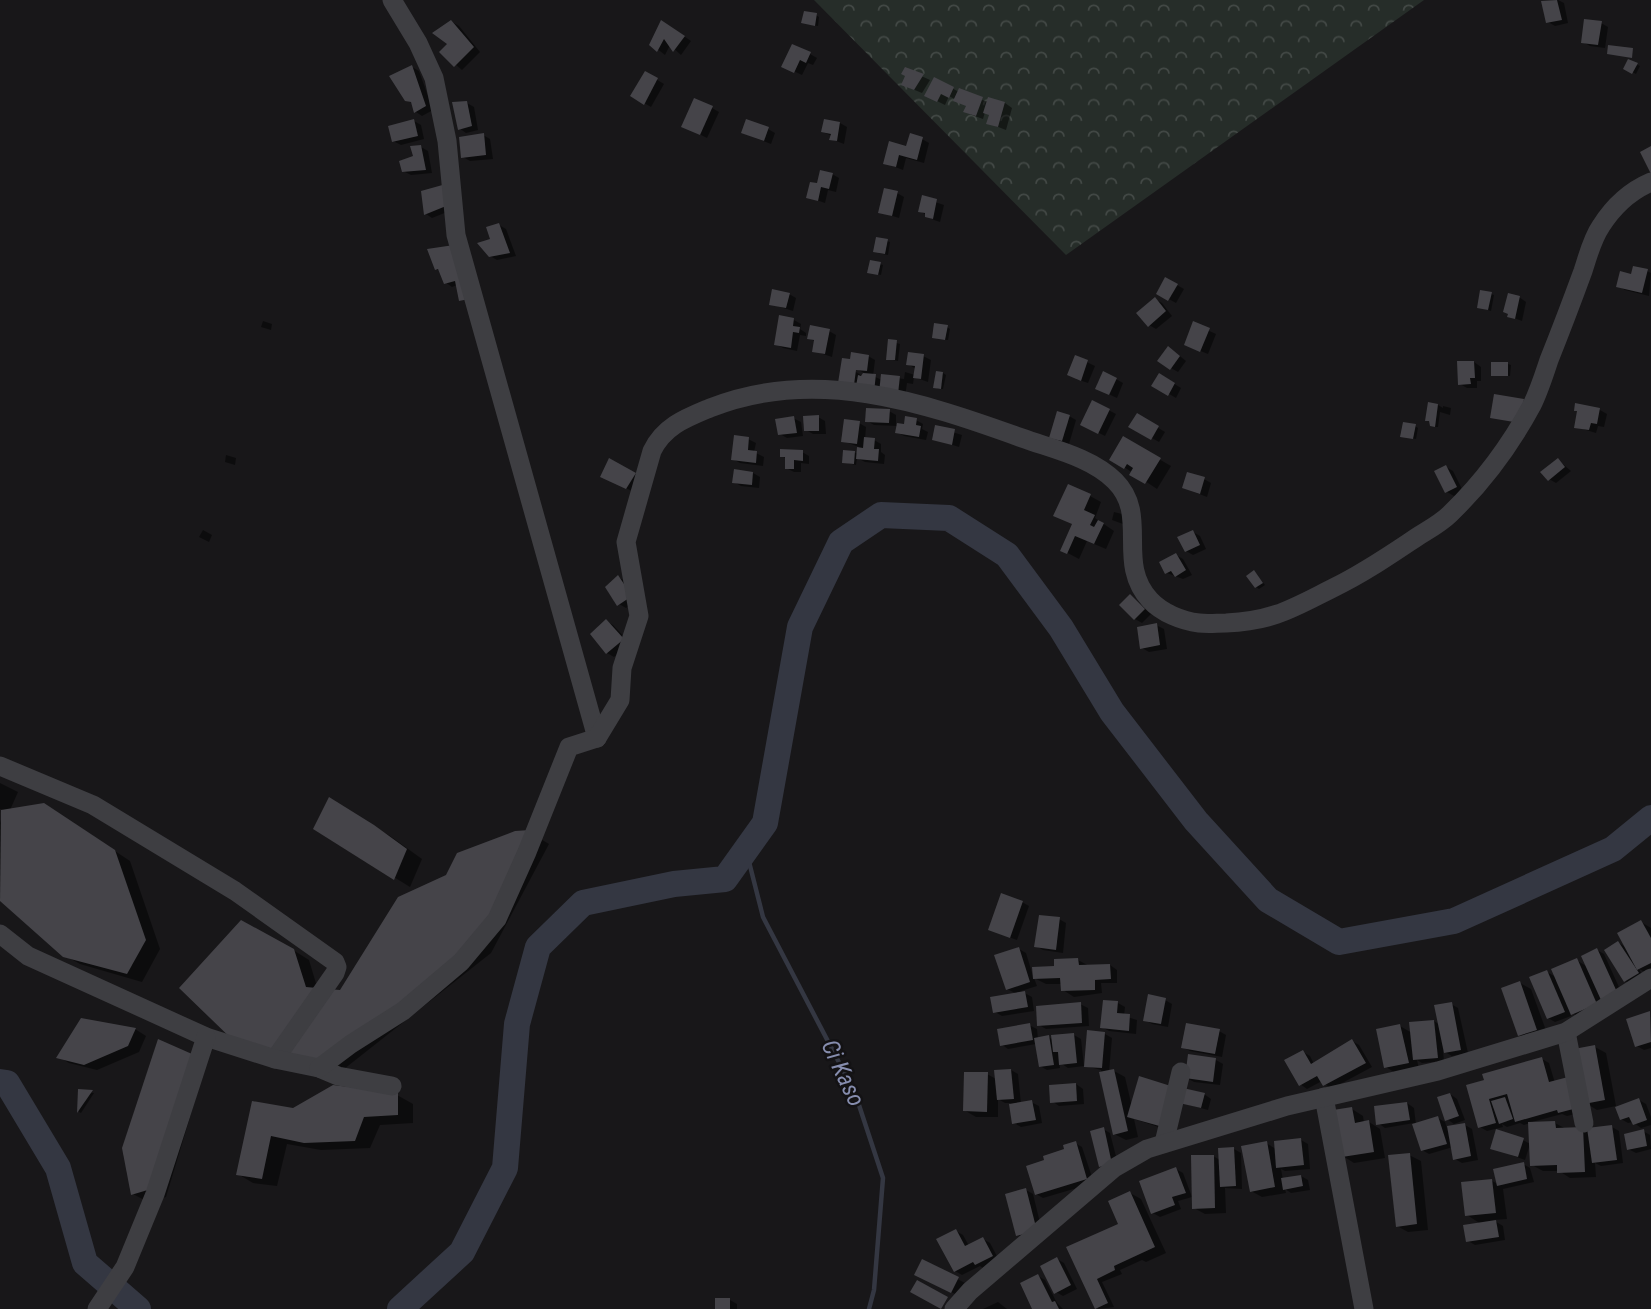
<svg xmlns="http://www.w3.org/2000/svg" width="1651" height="1309" font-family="'Roboto Condensed',sans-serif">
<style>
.forest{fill:url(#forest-crowns)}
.shadow{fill:#0007;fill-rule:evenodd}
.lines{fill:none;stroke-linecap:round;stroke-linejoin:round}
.stream{stroke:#343742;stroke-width:4.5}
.river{stroke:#343742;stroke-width:26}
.building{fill:#454449}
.minor{stroke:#3e3e42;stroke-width:19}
.labels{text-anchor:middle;stroke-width:5;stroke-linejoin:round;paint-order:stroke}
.water-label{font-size:24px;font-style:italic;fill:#868dae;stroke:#131214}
</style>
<defs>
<pattern id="forest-crowns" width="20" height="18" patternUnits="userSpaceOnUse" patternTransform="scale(1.75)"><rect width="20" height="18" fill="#262d29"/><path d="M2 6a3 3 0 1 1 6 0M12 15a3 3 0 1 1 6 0" fill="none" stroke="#434946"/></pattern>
</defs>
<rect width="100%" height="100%" fill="#181719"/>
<!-- forest -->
<path class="forest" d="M 814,0 L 1424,0 L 1066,255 Z"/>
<!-- shadow -->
<g class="shadow">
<path d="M 1558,0 L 1564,3 L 1568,23 L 1555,26 L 1548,22 L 1543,2 Z"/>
<path d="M 816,15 L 819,17 L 818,26 L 806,24 Z"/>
<path d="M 452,22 L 459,26 L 480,52 L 462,70 L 441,52 L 450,43 Z"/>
<path d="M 1601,23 L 1608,27 L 1605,48 L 1590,46 L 1583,42 Z"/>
<path d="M 669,26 L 691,41 L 681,55 L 670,45 L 665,55 L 651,44 Z"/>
<path d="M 810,54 L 817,58 L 813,65 L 808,63 L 802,75 L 783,66 Z"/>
<path d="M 1629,61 L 1640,66 L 1636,74 L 1625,68 Z"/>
<path d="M 412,67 L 419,71 L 433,110 L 422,116 L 416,112 L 414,104 L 406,100 Z"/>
<path d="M 906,69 L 930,80 L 922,93 L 910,88 Z"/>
<path d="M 646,73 L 664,84 L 651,107 L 644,103 Z"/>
<path d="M 935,79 L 959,92 L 988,102 L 989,99 L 1005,103 L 1012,108 L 1006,130 L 988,123 L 990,115 L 985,112 L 983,119 L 972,115 L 965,111 L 967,106 L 949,96 L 945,105 L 927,96 Z"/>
<path d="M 467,103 L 474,107 L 478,130 L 466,133 L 459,128 Z"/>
<path d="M 712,108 L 719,112 L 707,138 L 691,130 Z"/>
<path d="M 414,121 L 421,125 L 424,139 L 401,145 L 393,141 Z"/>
<path d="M 840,123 L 847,127 L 844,144 L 831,139 L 832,136 L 823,132 Z"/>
<path d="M 768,129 L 775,133 L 771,144 L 743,133 Z"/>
<path d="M 483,135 L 490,139 L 493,159 L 470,161 L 463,157 Z"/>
<path d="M 922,139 L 929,143 L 924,163 L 906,158 L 903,170 L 885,163 Z"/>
<path d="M 421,147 L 428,151 L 432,173 L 411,175 L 403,171 Z"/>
<path d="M 832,174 L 839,178 L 836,192 L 828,190 L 825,203 L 808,197 Z"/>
<path d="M 423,192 L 457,208 L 432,218 L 426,214 Z"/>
<path d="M 897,193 L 904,197 L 899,218 L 880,212 Z"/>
<path d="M 923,198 L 944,205 L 940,222 L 934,220 L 920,211 Z"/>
<path d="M 499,225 L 506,229 L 516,256 L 497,260 L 490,256 L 492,240 Z"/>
<path d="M 887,241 L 890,242 L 888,255 L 878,253 Z"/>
<path d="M 430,250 L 471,300 L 460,300 L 457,285 L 452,287 L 445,282 L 441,271 L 436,269 Z"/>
<path d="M 880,264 L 883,265 L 881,275 L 872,273 Z"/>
<path d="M 1647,271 L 1651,273 L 1649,296 L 1625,290 L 1618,286 L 1632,276 Z"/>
<path d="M 1166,279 L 1184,289 L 1176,303 L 1158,293 Z"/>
<path d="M 789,294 L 796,298 L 793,311 L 771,304 Z"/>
<path d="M 1491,294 L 1494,295 L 1491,311 L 1479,307 Z"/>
<path d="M 1519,297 L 1526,302 L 1522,321 L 1509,316 Z"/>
<path d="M 1155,299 L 1162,303 L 1172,316 L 1156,329 L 1149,325 Z"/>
<path d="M 794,320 L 801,324 L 800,329 L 806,333 L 806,336 L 800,335 L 797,351 L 783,348 L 776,344 Z"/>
<path d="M 263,321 L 272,324 L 271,330 L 261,327 Z"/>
<path d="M 1194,324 L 1216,334 L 1208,354 L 1193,348 Z"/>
<path d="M 947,327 L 950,329 L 948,340 L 937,339 Z"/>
<path d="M 829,331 L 836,335 L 832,357 L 814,351 L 816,342 L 809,338 Z"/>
<path d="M 889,341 L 900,344 L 898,361 L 888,359 Z"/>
<path d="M 1176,353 L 1186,361 L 1178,372 L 1171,368 Z"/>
<path d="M 853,354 L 868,356 L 875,360 L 873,376 L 882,380 L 882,376 L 904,379 L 905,372 L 915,375 L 916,369 L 908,364 L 909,354 L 923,356 L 931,360 L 928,382 L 914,377 L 913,384 L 907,383 L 905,397 L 888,396 L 881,392 L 881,395 L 870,394 L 863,388 L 847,386 L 840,382 L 843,360 L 852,361 ZM 849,364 L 864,373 L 864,377 L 848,367 Z"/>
<path d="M 1076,357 L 1095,366 L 1088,383 L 1076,379 Z"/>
<path d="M 1474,362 L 1481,367 L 1481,381 L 1477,381 L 1477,388 L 1467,388 L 1460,384 Z"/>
<path d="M 1508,364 L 1511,365 L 1510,376 L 1493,375 Z"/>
<path d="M 943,373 L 946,375 L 943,389 L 938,389 L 935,387 Z"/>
<path d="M 1160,375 L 1181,388 L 1176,398 L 1154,385 Z"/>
<path d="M 1116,379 L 1123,383 L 1117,398 L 1104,392 Z"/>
<path d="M 1093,402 L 1116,414 L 1105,436 L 1089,428 Z"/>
<path d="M 1438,405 L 1443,408 L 1443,406 L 1451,408 L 1450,415 L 1440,412 L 1438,427 L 1435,427 Z"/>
<path d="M 1576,405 L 1600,410 L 1607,414 L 1604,427 L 1598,426 L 1596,433 L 1576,427 L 1579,412 Z"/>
<path d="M 889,411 L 896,415 L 896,425 L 905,426 L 916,420 L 923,424 L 922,429 L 928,432 L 926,440 L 904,436 L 897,432 L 898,426 L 874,425 L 867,421 Z"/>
<path d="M 1137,415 L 1165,432 L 1159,442 L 1131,426 Z"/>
<path d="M 1069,416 L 1076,420 L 1069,444 L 1058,441 Z"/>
<path d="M 818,417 L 825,421 L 826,434 L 813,434 L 806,430 Z"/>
<path d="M 793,418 L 801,422 L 803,436 L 787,438 L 780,434 Z"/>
<path d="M 859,423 L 866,427 L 865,439 L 874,440 L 881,444 L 881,452 L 885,455 L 884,464 L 865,462 L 857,458 L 856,465 L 844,462 L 854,452 L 858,454 L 859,447 L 843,441 Z"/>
<path d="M 1415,426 L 1418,428 L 1416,439 L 1405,437 Z"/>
<path d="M 936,427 L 962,435 L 959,447 L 934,439 Z"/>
<path d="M 748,439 L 756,443 L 754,452 L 764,457 L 763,466 L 740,463 L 733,459 Z"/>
<path d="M 1124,439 L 1171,466 L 1157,489 L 1112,459 Z"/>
<path d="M 802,452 L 809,456 L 809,464 L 801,463 L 801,472 L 794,472 L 786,468 L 787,459 L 782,456 Z"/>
<path d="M 226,455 L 236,458 L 235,465 L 225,462 Z"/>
<path d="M 610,460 L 642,478 L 634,492 L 609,480 Z"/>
<path d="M 1558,460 L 1571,471 L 1556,483 L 1549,479 Z"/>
<path d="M 1446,467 L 1453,471 L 1463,491 L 1454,496 L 1447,492 Z"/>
<path d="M 753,473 L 760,477 L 759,488 L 741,486 L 734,482 Z"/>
<path d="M 1204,479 L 1211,483 L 1207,497 L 1184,488 Z"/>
<path d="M 1090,496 L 1101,502 L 1095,518 L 1114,531 L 1106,549 L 1087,541 L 1079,559 L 1062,550 Z"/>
<path d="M 1114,512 L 1122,514 L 1123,524 L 1112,520 Z"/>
<path d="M 203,530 L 212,535 L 209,542 L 199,537 Z"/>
<path d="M 1193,532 L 1200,536 L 1206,549 L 1193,555 L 1186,551 Z"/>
<path d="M 1176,555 L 1183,559 L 1192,575 L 1183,579 L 1167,573 Z"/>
<path d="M 1254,572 L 1265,585 L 1259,589 L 1256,587 Z"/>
<path d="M 618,577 L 625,581 L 638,600 L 626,608 L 619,604 Z"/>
<path d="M 1131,597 L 1151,614 L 1142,623 L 1135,619 Z"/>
<path d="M 606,621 L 613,625 L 630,643 L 614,657 L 607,653 Z"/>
<path d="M 1156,625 L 1164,629 L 1167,649 L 1149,652 L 1142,648 Z"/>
<path d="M 0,783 L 18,792 L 10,810 L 59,814 L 130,861 L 160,949 L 142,982 L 80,964 L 64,955 L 0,899 L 0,823 L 3,810 L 0,809 Z"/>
<path d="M 329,800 L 390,836 L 422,859 L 410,887 L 315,828 Z"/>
<path d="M 529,832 L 549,844 L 491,953 L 339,1073 L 257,1055 L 293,950 L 309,960 L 318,990 L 341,992 L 447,876 Z"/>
<path d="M 1022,902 L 1029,906 L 1017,940 L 997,933 Z"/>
<path d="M 1059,919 L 1066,923 L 1063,953 L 1043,950 L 1036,946 Z"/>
<path d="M 1641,922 L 1651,928 L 1651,975 L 1639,969 L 1644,978 L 1632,985 L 1625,981 L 1619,943 L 1627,948 Z"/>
<path d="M 1019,949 L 1026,953 L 1033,976 L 1078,960 L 1089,966 L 1110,965 L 1117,970 L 1117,983 L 1101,983 L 1102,993 L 1074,997 L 1063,990 L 1062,984 L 1046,984 L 1034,978 L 1037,986 L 1021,991 L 1032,997 L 1034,1011 L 1002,1016 L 995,1012 L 1017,994 L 1007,989 Z"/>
<path d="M 1597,950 L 1604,954 L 1623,996 L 1584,1020 L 1569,1011 L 1571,1016 L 1555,1022 L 1548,1018 L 1547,972 L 1556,977 L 1576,960 L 1588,967 Z"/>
<path d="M 1520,983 L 1531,989 L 1548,1036 L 1531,1042 L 1520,1035 Z"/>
<path d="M 1165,1000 L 1172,1004 L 1168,1027 L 1152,1024 L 1145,1020 Z"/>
<path d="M 1118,1003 L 1125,1007 L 1124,1016 L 1137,1020 L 1136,1034 L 1109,1031 L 1102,1027 Z"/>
<path d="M 1080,1004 L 1088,1008 L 1089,1026 L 1046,1029 L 1039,1025 Z"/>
<path d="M 1451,1004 L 1458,1008 L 1468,1053 L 1452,1056 L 1443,1051 L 1444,1061 L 1422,1063 L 1417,1060 L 1419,1069 L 1397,1074 L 1386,1067 L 1400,1026 L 1412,1033 L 1434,1021 L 1440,1025 Z"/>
<path d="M 1650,1013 L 1651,1048 L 1644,1050 L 1637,1046 L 1628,1020 Z"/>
<path d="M 1029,1025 L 1037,1029 L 1038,1039 L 1048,1037 L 1054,1040 L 1074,1035 L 1081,1039 L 1084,1066 L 1068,1068 L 1059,1062 L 1060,1068 L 1047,1070 L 1040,1066 L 1036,1044 L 1008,1049 L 1001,1044 Z"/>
<path d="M 135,1029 L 146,1036 L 139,1052 L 97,1070 L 69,1063 L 59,1057 Z"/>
<path d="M 1219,1031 L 1226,1035 L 1222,1057 L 1190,1051 L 1183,1047 Z"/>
<path d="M 1105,1034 L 1112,1038 L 1109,1072 L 1114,1071 L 1125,1077 L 1132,1107 L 1204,1094 L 1211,1099 L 1208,1110 L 1182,1103 L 1174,1132 L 1134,1119 L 1138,1137 L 1126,1140 L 1114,1134 L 1101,1070 L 1086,1066 Z"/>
<path d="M 1352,1041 L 1359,1045 L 1372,1067 L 1331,1089 L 1322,1081 L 1307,1089 L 1300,1084 L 1303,1052 L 1310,1056 L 1314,1064 Z"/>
<path d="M 1595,1047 L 1606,1053 L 1616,1106 L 1597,1110 L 1584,1102 L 1587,1111 L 1567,1116 L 1562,1114 L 1532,1122 L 1555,1123 L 1566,1129 L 1612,1127 L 1619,1131 L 1623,1163 L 1601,1166 L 1595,1163 L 1596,1177 L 1570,1178 L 1559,1171 L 1543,1171 L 1532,1165 L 1530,1123 L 1524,1125 L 1520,1123 L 1507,1127 L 1502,1124 L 1503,1127 L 1487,1131 L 1480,1127 L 1468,1086 L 1542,1059 L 1549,1063 L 1555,1083 L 1571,1078 Z"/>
<path d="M 1216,1060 L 1223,1064 L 1220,1085 L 1194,1082 L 1187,1078 Z"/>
<path d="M 206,1064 L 166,1197 L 148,1202 L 133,1194 Z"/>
<path d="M 1011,1070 L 1018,1074 L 1021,1104 L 1031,1102 L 1039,1106 L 1042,1123 L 1021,1127 L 1014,1123 L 1010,1103 L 1005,1103 L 998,1099 L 998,1117 L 976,1117 L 964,1110 L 987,1074 L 996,1079 Z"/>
<path d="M 1076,1084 L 1083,1089 L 1084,1104 L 1059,1106 L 1052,1101 Z"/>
<path d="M 80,1091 L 94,1093 L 81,1113 L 79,1112 Z"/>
<path d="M 1450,1094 L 1457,1099 L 1465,1120 L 1454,1124 L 1447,1119 Z"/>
<path d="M 397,1095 L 413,1104 L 413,1123 L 380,1125 L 370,1148 L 321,1150 L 287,1144 L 277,1186 L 253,1183 L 238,1174 L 293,1109 Z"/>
<path d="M 1639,1100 L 1646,1104 L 1651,1117 L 1651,1125 L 1641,1128 L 1633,1122 L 1628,1123 L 1621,1119 Z"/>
<path d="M 1407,1103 L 1414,1108 L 1416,1125 L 1438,1118 L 1445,1122 L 1447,1128 L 1465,1125 L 1472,1129 L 1478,1160 L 1462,1163 L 1455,1159 L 1453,1147 L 1429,1154 L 1422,1150 L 1414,1123 L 1385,1128 L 1378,1123 Z"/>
<path d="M 1352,1109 L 1363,1116 L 1364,1123 L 1369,1122 L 1380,1129 L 1385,1158 L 1354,1163 L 1343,1156 Z"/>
<path d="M 1103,1129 L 1110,1133 L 1119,1168 L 1107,1170 Z"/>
<path d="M 1643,1131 L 1650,1135 L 1651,1149 L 1636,1153 L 1628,1149 Z"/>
<path d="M 1301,1140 L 1308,1144 L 1310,1169 L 1285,1171 L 1281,1169 L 1283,1180 L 1301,1176 L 1308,1180 L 1310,1190 L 1291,1193 L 1285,1189 L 1286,1193 L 1262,1197 L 1251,1191 L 1266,1143 L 1276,1149 Z"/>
<path d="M 1523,1140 L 1530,1144 L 1525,1160 L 1492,1148 Z"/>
<path d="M 1075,1143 L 1082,1147 L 1094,1183 L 1043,1198 L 1036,1194 L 1046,1161 Z"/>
<path d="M 1234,1149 L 1241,1153 L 1242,1189 L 1225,1188 L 1226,1213 L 1205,1214 L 1194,1208 L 1213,1156 L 1220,1160 Z"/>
<path d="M 1409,1155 L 1421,1161 L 1428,1230 L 1408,1232 L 1397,1226 Z"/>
<path d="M 1523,1164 L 1530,1168 L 1534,1182 L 1503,1189 L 1507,1219 L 1493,1220 L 1503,1226 L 1505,1240 L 1475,1245 L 1468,1241 L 1481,1224 L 1467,1215 L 1492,1181 L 1498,1184 Z"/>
<path d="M 1176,1169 L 1183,1173 L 1192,1197 L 1178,1201 L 1181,1209 L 1160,1217 L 1153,1213 Z"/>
<path d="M 1026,1190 L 1033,1194 L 1043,1235 L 1025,1239 L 1018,1235 Z"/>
<path d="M 1130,1193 L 1141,1199 L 1166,1253 L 1146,1262 L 1142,1260 L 1120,1270 L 1122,1274 L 1102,1282 L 1114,1307 L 1098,1309 L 1069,1248 L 1118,1226 Z"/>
<path d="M 956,1231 L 963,1235 L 969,1246 L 983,1239 L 990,1243 L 999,1260 L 983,1268 L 980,1266 L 962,1275 L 955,1271 Z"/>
<path d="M 1057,1259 L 1064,1263 L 1077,1289 L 1063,1296 L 1056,1292 Z"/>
<path d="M 923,1261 L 965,1283 L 959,1296 L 923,1278 Z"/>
<path d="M 1038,1276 L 1045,1280 L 1057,1303 L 1063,1309 L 1034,1309 Z"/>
<path d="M 730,1300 L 737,1304 L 737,1309 L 717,1309 Z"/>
<path d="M 998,1302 L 1007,1309 L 983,1309 Z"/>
</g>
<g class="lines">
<!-- stream -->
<path class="stream" d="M 746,850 L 763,917 L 855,1093 L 883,1178 L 874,1290 L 869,1309"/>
<!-- river -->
<g class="river">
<path d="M 0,1082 L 7,1083 L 58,1168 L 85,1263 L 138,1309"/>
<path d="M 400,1309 L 462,1252 L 505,1168 L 517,1024 L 538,947 L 583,903 L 674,884 L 725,879 L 765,823 L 800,627 L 841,542 L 881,515 L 949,518 L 1007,555 L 1061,628 L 1112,712 L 1196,821 L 1268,900 L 1339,942 L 1454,921 L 1613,849 L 1651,818"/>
</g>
</g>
<!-- building -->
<g class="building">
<path d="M 1557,0 L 1562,20 L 1546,23 L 1541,1 Z"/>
<path d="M 804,11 L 817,13 L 815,26 L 801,23 Z"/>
<path d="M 1584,19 L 1602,21 L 1598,45 L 1581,43 Z"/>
<path d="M 451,20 L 474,47 L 454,67 L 439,52 L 447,44 L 432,33 Z"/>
<path d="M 661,20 L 685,36 L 673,52 L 664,39 L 657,52 L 649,45 Z"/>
<path d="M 792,44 L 811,52 L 806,63 L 800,60 L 794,73 L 781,67 Z"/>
<path d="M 1608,45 L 1633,48 L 1632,58 L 1607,54 Z"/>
<path d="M 1628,59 L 1638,63 L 1632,74 L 1623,69 Z"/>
<path d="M 412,65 L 426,106 L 414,113 L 411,102 L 405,101 L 389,76 Z"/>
<path d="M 905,67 L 924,74 L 914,90 L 901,85 L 905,76 L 901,74 Z"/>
<path d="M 645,71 L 658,78 L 644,105 L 630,96 Z"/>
<path d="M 934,77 L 954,87 L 949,98 L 941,94 L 937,102 L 924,96 Z"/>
<path d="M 959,88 L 983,97 L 976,116 L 963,112 L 966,106 L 953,101 Z"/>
<path d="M 988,97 L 1005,102 L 998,127 L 986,124 L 989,115 L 983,113 Z"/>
<path d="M 694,98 L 713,106 L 700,135 L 681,127 Z"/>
<path d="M 467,101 L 472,126 L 458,130 L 452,102 Z"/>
<path d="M 414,119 L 418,136 L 392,142 L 388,126 Z"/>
<path d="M 746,119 L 769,127 L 764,141 L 741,133 Z"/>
<path d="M 824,119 L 840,122 L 837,141 L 829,140 L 831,134 L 821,132 Z"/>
<path d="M 484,133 L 486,155 L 461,158 L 459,137 Z"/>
<path d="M 910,133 L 923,137 L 917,160 L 899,155 L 896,167 L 883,164 L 889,141 L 906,146 Z"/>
<path d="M 421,145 L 426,170 L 402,172 L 399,161 L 413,156 L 410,146 Z"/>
<path d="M 1651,146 L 1651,174 L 1640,152 Z"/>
<path d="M 820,170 L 833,173 L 829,189 L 821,187 L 818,201 L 806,198 L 810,182 L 817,183 Z"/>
<path d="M 446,184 L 451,204 L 424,215 L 421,191 Z"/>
<path d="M 884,188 L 898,191 L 892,216 L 878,213 Z"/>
<path d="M 922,195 L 937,199 L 933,219 L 925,217 L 925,213 L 918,212 Z"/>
<path d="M 499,223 L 510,253 L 489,257 L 477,243 L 490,239 L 486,227 Z"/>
<path d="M 876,237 L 888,239 L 885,254 L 873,252 Z"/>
<path d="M 454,245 L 469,299 L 459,301 L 455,281 L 444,284 L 438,269 L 435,270 L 427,249 Z"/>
<path d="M 870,260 L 881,262 L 878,275 L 867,273 Z"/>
<path d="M 1633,266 L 1648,269 L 1642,293 L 1616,287 L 1620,271 L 1631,274 Z"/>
<path d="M 1165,277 L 1178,284 L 1168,301 L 1156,294 Z"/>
<path d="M 772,289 L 790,293 L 786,308 L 769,305 Z"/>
<path d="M 1480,290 L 1492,292 L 1488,310 L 1477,308 Z"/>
<path d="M 1508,293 L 1520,296 L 1515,319 L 1507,317 L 1508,314 L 1503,312 Z"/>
<path d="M 1155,297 L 1166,311 L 1148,327 L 1136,313 Z"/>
<path d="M 779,315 L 794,318 L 793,326 L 800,327 L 799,333 L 793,332 L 791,348 L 774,345 Z"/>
<path d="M 1193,321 L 1210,328 L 1200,352 L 1184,345 Z"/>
<path d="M 934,323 L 948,325 L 945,340 L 932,338 Z"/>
<path d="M 810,325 L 830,329 L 825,354 L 812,352 L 814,340 L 807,339 Z"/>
<path d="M 888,339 L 897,340 L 895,360 L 886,360 Z"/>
<path d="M 1168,346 L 1180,356 L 1170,370 L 1157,361 Z"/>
<path d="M 851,352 L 869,355 L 867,371 L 856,370 L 854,385 L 838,383 L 842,358 L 850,359 Z"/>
<path d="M 908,352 L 924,354 L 921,379 L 913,378 L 915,366 L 906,365 Z"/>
<path d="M 1075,355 L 1088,360 L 1081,381 L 1067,375 Z"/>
<path d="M 1457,361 L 1474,361 L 1475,378 L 1470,378 L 1471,384 L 1458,385 Z"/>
<rect x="1491" y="362" width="17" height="14"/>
<path d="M 936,371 L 943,372 L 941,389 L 933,388 Z"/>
<path d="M 1103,371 L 1117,378 L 1109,395 L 1095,389 Z"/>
<path d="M 863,373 L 876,374 L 874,392 L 856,386 L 858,375 L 861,376 Z"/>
<path d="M 1159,373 L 1175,383 L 1168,396 L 1151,386 Z"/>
<path d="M 881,374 L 900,376 L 898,394 L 879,393 Z"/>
<path d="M 1494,394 L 1524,399 L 1520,423 L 1490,418 Z"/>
<path d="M 1092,400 L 1110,409 L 1098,434 L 1080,425 Z"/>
<path d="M 1428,402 L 1438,404 L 1435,427 L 1430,426 L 1429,421 L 1425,421 Z"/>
<path d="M 1575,403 L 1600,408 L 1597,424 L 1591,423 L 1589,430 L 1574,428 L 1577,411 L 1574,411 Z"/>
<path d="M 866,408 L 890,409 L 889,423 L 865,422 Z"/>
<path d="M 1057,411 L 1070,415 L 1062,441 L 1049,438 Z"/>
<path d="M 1137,413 L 1159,426 L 1151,440 L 1128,427 Z"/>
<path d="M 819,415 L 819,431 L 804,431 L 803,416 Z"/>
<path d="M 794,416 L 797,433 L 778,435 L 775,419 Z"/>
<path d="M 905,416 L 917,418 L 916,425 L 921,426 L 919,437 L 895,433 L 897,423 L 904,424 Z"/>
<path d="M 844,419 L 860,421 L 857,444 L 841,442 Z"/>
<path d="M 1403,422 L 1416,424 L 1413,439 L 1400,437 Z"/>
<path d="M 935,425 L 955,429 L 952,445 L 932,440 Z"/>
<path d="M 734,435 L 749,437 L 748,450 L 757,451 L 756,463 L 731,460 Z"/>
<path d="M 1123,436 L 1161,458 L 1145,484 L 1129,475 L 1133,468 L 1127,464 L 1124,469 L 1109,460 Z"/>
<path d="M 864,437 L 875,438 L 874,449 L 879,449 L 878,461 L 856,459 L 857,447 L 863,448 Z"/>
<path d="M 780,449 L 803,450 L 803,461 L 794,460 L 794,469 L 785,469 L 785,457 L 780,457 Z"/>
<path d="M 843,450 L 855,451 L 854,464 L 842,463 Z"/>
<path d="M 609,458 L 636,473 L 626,489 L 600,477 Z"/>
<path d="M 1558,458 L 1565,467 L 1548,481 L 1540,472 Z"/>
<path d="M 1446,465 L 1457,487 L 1445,493 L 1434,471 Z"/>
<path d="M 734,469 L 753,472 L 752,485 L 732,483 Z"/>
<path d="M 1187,472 L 1205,477 L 1200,494 L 1182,488 Z"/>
<path d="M 1068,484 L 1091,494 L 1084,510 L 1095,515 L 1090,525 L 1094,527 L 1098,520 L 1104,523 L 1094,544 L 1075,536 L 1067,554 L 1060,551 L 1072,524 L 1053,516 Z"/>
<path d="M 1193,530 L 1200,545 L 1185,552 L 1177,537 Z"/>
<path d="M 1176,553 L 1186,570 L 1175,577 L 1171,571 L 1165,574 L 1159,562 Z"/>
<path d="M 1254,570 L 1263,583 L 1255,588 L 1246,576 Z"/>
<path d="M 618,575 L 632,596 L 617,606 L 605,587 Z"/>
<path d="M 1130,594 L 1145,609 L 1134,620 L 1119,605 Z"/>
<path d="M 606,619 L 624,639 L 606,654 L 590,634 Z"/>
<path d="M 1157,623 L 1160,645 L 1140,649 L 1137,627 Z"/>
<path d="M 329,797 L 374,825 L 407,849 L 394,880 L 313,829 Z"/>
<path d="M 44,803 L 115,850 L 146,940 L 127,974 L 63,957 L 0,901 L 1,810 Z"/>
<path d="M 530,830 L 476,944 L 323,1065 L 240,1047 L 179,988 L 241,920 L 294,949 L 306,987 L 340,990 L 398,897 L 446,875 L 457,853 L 515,831 Z"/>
<path d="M 1001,893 L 1023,901 L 1010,938 L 988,930 Z"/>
<path d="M 1039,915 L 1060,917 L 1056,950 L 1034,947 Z"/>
<path d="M 1641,920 L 1651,938 L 1651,963 L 1637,970 L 1617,933 Z"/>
<path d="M 1618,941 L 1639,973 L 1624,982 L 1604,950 Z"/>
<path d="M 1019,947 L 1030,982 L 1006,990 L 994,955 Z"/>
<path d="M 1597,948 L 1617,992 L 1601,1000 L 1581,956 Z"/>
<path d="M 1078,958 L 1079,965 L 1110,964 L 1111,979 L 1095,980 L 1095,990 L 1061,991 L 1060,978 L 1033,979 L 1032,967 L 1054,966 L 1054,959 Z"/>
<path d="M 1577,958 L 1597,1004 L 1571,1015 L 1551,969 Z"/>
<path d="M 1547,970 L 1565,1012 L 1547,1019 L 1529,977 Z"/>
<path d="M 1520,981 L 1537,1030 L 1518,1036 L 1501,988 Z"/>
<path d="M 1025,991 L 1028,1007 L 993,1013 L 990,997 Z"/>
<path d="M 1148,994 L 1166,998 L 1161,1024 L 1143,1021 Z"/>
<path d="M 1103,1000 L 1118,1001 L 1117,1013 L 1130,1014 L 1129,1031 L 1100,1028 Z"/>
<path d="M 1081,1002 L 1082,1023 L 1037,1026 L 1036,1006 Z"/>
<path d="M 1452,1002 L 1461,1050 L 1444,1053 L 1434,1005 Z"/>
<path d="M 1650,1011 L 1651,1042 L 1635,1047 L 1626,1019 Z"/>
<path d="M 81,1018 L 136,1028 L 128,1046 L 84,1065 L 56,1058 Z"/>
<path d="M 1434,1020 L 1438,1058 L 1413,1060 L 1409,1022 Z"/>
<path d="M 1030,1023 L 1033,1040 L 1000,1046 L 997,1029 Z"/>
<path d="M 1186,1023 L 1220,1029 L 1215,1054 L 1181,1048 Z"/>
<path d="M 1400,1024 L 1409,1063 L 1384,1068 L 1376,1029 Z"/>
<path d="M 1087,1030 L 1105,1032 L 1102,1068 L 1084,1067 Z"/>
<path d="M 1074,1033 L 1077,1063 L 1059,1065 L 1058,1052 L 1053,1052 L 1051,1035 Z"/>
<path d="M 1049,1035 L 1054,1065 L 1039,1067 L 1034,1038 Z"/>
<path d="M 158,1039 L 192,1054 L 151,1189 L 131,1195 L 122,1148 Z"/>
<path d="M 1352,1039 L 1366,1063 L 1323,1086 L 1317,1076 L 1299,1086 L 1284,1060 L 1303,1050 L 1311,1064 Z"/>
<path d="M 1595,1045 L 1605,1100 L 1584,1104 L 1574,1049 Z"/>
<path d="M 1188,1054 L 1216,1058 L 1213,1082 L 1185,1078 Z"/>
<path d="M 1542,1057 L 1549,1082 L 1572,1076 L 1581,1107 L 1558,1113 L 1557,1110 L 1515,1122 L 1507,1094 L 1489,1099 L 1496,1123 L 1478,1128 L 1466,1085 L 1484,1080 L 1482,1074 Z"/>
<path d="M 1011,1069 L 1014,1099 L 997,1100 L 994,1070 Z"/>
<path d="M 1114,1069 L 1128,1131 L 1113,1135 L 1099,1072 Z"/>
<path d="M 964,1072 L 988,1072 L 987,1112 L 963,1111 Z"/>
<path d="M 1139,1076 L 1174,1087 L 1163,1127 L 1127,1117 Z"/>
<path d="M 1076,1083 L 1077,1101 L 1050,1103 L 1049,1085 Z"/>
<path d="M 333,1085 L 398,1093 L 398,1115 L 364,1117 L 355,1141 L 304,1143 L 271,1136 L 262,1179 L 236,1175 L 252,1101 L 293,1108 Z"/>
<path d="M 1183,1088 L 1205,1093 L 1201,1108 L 1179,1103 Z"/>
<path d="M 78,1089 L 93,1090 L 77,1113 Z"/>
<path d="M 1450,1093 L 1459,1116 L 1445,1121 L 1437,1097 Z"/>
<path d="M 1505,1097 L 1513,1119 L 1499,1124 L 1491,1101 Z"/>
<path d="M 1639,1098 L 1647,1120 L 1633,1125 L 1629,1117 L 1620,1120 L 1615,1107 Z"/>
<path d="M 1032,1100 L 1036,1120 L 1012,1124 L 1009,1104 Z"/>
<path d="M 1407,1102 L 1410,1120 L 1376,1125 L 1374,1106 Z"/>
<path d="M 1352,1107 L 1355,1123 L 1369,1120 L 1374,1152 L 1342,1157 L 1333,1110 Z"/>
<path d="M 1438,1116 L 1447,1144 L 1421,1151 L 1412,1124 Z"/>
<path d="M 1555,1121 L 1556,1128 L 1583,1127 L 1585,1172 L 1557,1173 L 1557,1165 L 1530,1166 L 1528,1122 Z"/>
<path d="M 1465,1123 L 1471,1156 L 1453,1160 L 1447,1126 Z"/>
<path d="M 1612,1125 L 1617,1160 L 1592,1163 L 1587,1128 Z"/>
<path d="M 1104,1127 L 1112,1164 L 1099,1167 L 1090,1131 Z"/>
<path d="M 1496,1129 L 1524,1138 L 1518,1157 L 1490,1149 Z"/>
<path d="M 1644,1129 L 1647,1146 L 1627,1150 L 1624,1134 Z"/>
<path d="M 1301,1138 L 1304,1165 L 1276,1168 L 1274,1141 Z"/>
<path d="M 1076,1141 L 1087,1179 L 1035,1195 L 1026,1166 L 1044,1160 L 1043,1156 L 1064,1149 L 1063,1145 Z"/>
<path d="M 1267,1141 L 1275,1187 L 1250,1192 L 1241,1146 Z"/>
<path d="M 1234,1147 L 1236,1186 L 1220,1187 L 1218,1148 Z"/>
<path d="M 1410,1153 L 1417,1224 L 1396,1227 L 1388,1155 Z"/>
<path d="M 1191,1155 L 1214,1155 L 1215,1208 L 1192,1209 Z"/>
<path d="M 1524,1162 L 1527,1179 L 1497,1186 L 1493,1169 Z"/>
<path d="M 1176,1167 L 1186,1193 L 1172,1197 L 1175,1205 L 1151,1214 L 1139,1181 Z"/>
<path d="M 1301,1175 L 1303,1186 L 1283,1190 L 1281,1178 Z"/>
<path d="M 1492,1179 L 1496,1213 L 1465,1216 L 1461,1182 Z"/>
<path d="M 1026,1188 L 1037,1231 L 1016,1236 L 1005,1194 Z"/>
<path d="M 1130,1191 L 1155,1247 L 1114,1266 L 1115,1270 L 1097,1279 L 1108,1303 L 1095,1309 L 1066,1247 L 1118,1224 L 1108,1201 Z"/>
<path d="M 1496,1220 L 1499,1237 L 1466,1242 L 1463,1225 Z"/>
<path d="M 956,1229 L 965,1246 L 983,1237 L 993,1256 L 975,1265 L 973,1262 L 954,1272 L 936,1239 Z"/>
<path d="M 1057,1257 L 1071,1285 L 1054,1294 L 1040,1266 Z"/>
<path d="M 922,1259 L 959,1277 L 951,1293 L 914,1275 Z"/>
<path d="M 1038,1274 L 1052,1302 L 1055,1301 L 1059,1309 L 1032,1309 L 1020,1283 Z"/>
<path d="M 917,1280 L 948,1297 L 941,1309 L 910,1292 Z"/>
<rect x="715" y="1298" width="15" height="11"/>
</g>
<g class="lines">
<!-- minor -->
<g class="minor">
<path d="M 392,0 L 418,43 L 434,78 L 447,141 L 456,235 L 597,738"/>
<path d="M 0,766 L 93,805 L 235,891 L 335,962 L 337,967 L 335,973 L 275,1059"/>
<path d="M 0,934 L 28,956 L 206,1037 L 275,1059 L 319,1068 L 338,1076 L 392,1086"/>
<path d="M 1566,1032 L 1584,1123"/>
<path d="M 319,1068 L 351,1044 L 403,1011 L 461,962 L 497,919 L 527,852 L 569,747 L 597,738 L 620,700 L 622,668 L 639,616 L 626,542 L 652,451 C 664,426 686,418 710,408 C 815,366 922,402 1022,438 C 1052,449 1091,457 1115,481 C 1150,516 1115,562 1150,600 C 1162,613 1182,621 1199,623 C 1208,624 1217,623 1226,623 C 1274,621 1293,608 1335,587 C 1364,573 1390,555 1417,537 C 1428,530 1441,523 1450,514 C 1482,483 1511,444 1532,405 C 1539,391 1544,375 1549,360 C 1561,330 1572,301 1583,271 C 1588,256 1592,239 1601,226 C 1613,207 1630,191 1651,182"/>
<path d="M 1324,1097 L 1364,1309"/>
<path d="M 1164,1143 L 1181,1072"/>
<path d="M 97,1309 L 125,1267 L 155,1194 L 206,1037"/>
<path d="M 954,1309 L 970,1291 L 1114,1168 L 1147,1149 L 1287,1106 L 1438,1071 L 1566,1032 L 1651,978"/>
</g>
</g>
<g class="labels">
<!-- water labels -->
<g class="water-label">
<text transform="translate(843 1073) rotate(65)" y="8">Ci Kaso</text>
</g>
</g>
</svg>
